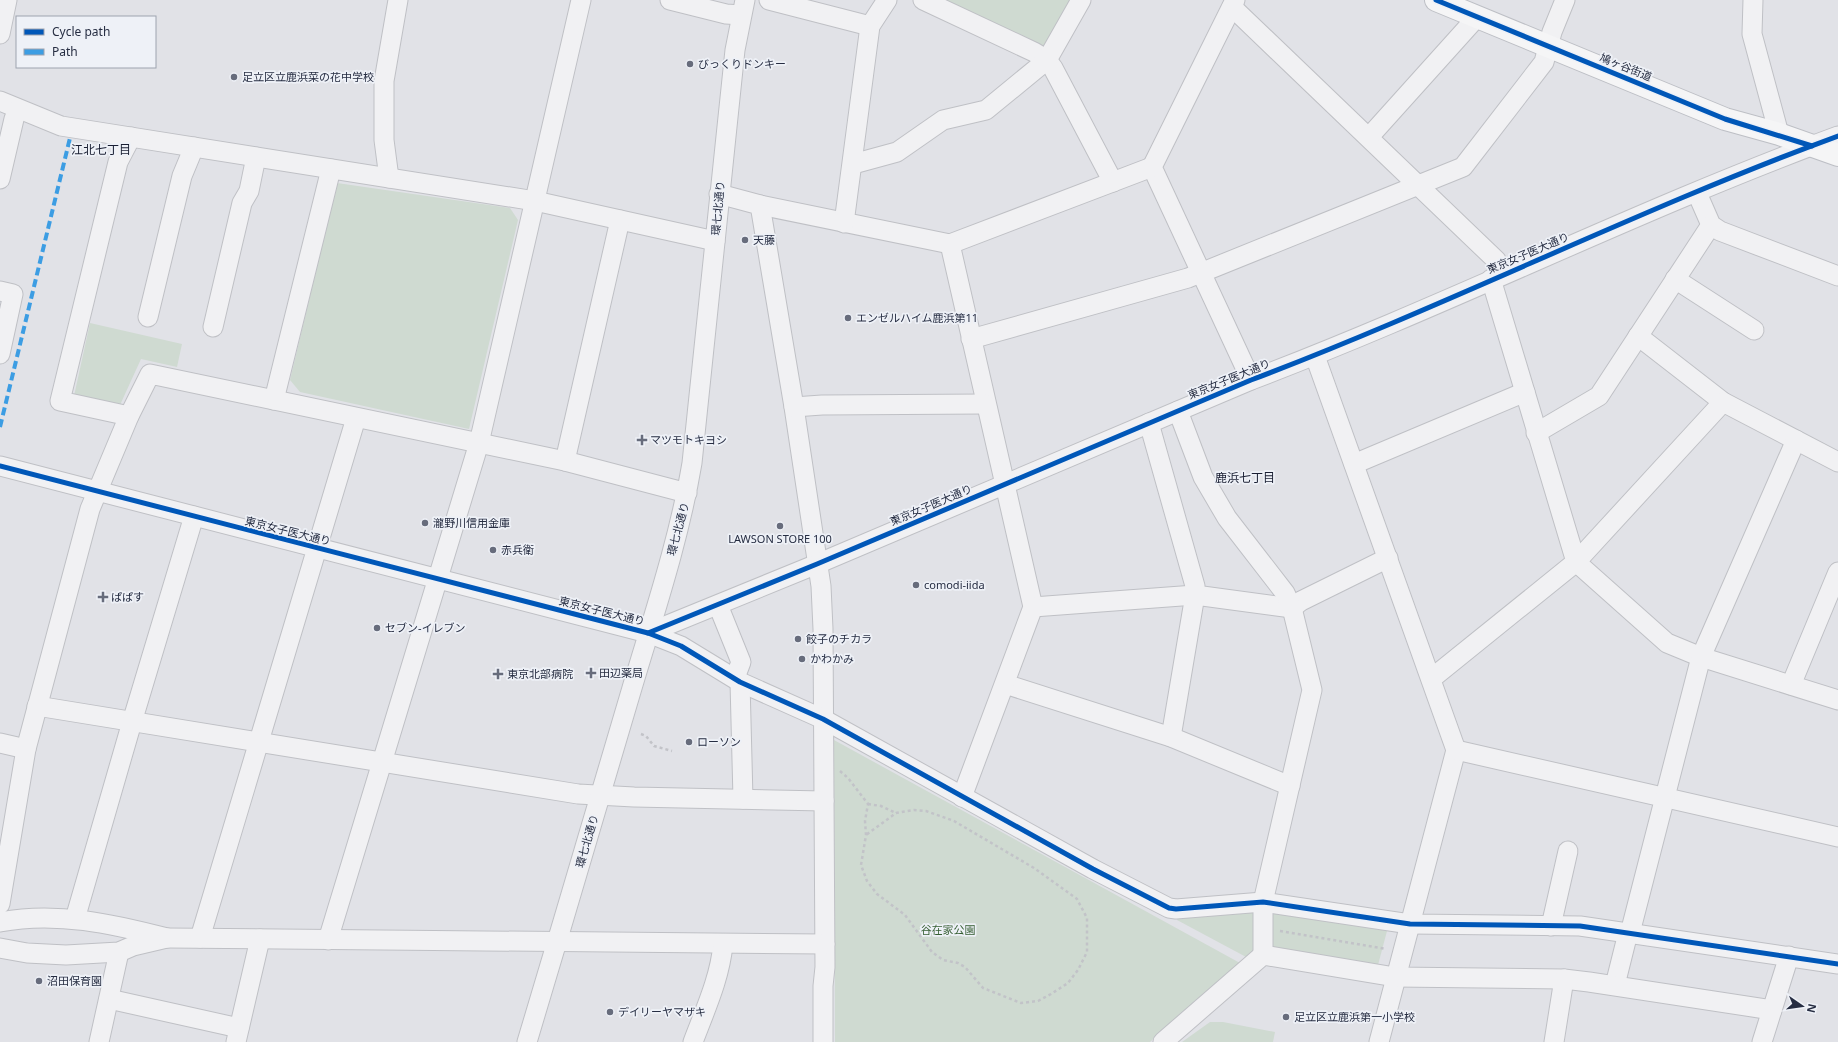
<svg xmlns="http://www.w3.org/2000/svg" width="1838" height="1042" font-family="'Noto Sans','Noto Sans JP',sans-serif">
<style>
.green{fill:#cfdad1}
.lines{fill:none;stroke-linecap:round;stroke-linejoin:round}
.minor-casing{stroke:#bfc0c5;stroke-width:21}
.major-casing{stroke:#bdbfc5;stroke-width:24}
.path{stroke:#c2c3c8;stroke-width:2.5;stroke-dasharray:3 3;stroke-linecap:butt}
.minor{stroke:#f1f1f3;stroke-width:19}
.major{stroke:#f5f5f6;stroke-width:22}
.quiet{stroke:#3c9de3;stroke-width:4;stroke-dasharray:8 4;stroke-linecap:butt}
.cycleway-casing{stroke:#eef1f7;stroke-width:8}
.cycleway{stroke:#0057b8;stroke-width:5}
.poi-dot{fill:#676c7c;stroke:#eef1f7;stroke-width:1.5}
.labels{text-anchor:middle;stroke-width:3.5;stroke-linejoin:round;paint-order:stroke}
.poi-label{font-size:11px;fill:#262d42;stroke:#eef1f7;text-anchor:start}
.street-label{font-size:11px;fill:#262d42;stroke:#eef1f7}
.park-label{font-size:11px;fill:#355e32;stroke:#eef1f7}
.neighbourhood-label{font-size:12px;fill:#191e32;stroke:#eef1f7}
</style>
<rect width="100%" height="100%" fill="#e1e2e7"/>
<!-- green -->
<g class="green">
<path d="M 938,0 L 1071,0 L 1046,45 L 1039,49 Z"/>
<path d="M 337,183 L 510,208 L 518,220 L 469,429 L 300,392 L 290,380 Z"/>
<path d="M 90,323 L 182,344 L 177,367 L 141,359 L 120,405 L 74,396 Z"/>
<path d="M 834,740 L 1240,963 L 1150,1042 L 835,1042 Z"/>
<path d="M 1250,909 L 1255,913 L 1256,951 L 1248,958 L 1177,920 L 1179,915 Z"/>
<path d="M 1273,912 L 1279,912 L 1387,931 L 1378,965 L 1276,949 L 1272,947 L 1271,915 Z"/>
<path d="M 1210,1022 L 1223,1022 L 1275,1032 L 1273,1042 L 1182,1042 Z"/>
</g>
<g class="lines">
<!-- minor casing -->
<g class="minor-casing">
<g id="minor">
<path d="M 670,0 L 726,14 L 741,15"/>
<path d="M 769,0 L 870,26"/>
<path d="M 923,0 L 1034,52 L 1047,60 L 1053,68 L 1113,182"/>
<path d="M 1235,0 L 1152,167 L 1251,380"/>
<path d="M 1753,0 L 1752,34 L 1779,134"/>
<path d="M 1232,7 L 1496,260 L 1502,274"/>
<path d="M 0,34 L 7,0"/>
<path d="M 0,101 L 61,126 L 535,201 L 715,241"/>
<path d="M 1369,137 L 1477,17"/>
<path d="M 853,164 L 897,152 L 943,120 L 986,110 L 1047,60 L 1081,0"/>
<path d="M 389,178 L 384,140 L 384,81 L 398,0"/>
<path d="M 0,179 L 14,119 L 18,109"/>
<path d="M 1697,193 L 1711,225 L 1720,231 L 1838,276"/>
<path d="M 719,194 L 760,205 L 794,407 L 821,586 L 823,629 L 825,967 L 823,986 L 823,1042"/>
<path d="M 760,205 L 950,244 L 1152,167"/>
<path d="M 844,223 L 870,26 L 887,0"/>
<path d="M 950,244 L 1033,607 L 1195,595 L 1292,608 L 1301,601 L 1388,558"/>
<path d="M 1491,279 L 1576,562 L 1667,643 L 1701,657 L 1838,700"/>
<path d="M 1675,279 L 1754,330"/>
<path d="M 0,291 L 13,294 L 0,354"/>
<path d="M 148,317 L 182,176 L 194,147"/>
<path d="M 213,327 L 242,203 L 249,191 L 256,157"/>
<path d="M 1638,336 L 1723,402 L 1838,462"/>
<path d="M 971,339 L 1188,278 L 1463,167 L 1544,62 L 1552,32 L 1565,0"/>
<path d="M 1315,356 L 1456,750 L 1379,1042"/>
<path d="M 274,400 L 331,169"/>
<path d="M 794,407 L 822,405 L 985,404"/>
<path d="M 1178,411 L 1203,477 L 1227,518 L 1285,593 L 1292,608 L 1312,690 L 1263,902 L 1263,955"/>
<path d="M 129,416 L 60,401 L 118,162 L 131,137"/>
<path d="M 1149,423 L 1195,586 L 1195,595 L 1171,737"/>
<path d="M 1536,433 L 1599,396 L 1711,225"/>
<path d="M 565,461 L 620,220"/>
<path d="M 1354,464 L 1525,392"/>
<path d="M 0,466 L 648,633 L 681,646 L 740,682 L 823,719 L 1093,869 L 1169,908 L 1176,909 L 1263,902 L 1410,924 L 1580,926 L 1838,964"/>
<path d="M 718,605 L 741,662 L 735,678"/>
<path d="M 648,633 L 817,564 L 1251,380 C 1449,305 1639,209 1838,136"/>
<path d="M 1431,679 L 1576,562 L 1723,402"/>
<path d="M 740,682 L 743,799"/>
<path d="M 1005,684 L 1171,737 L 1290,786"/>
<path d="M 1791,685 L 1838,572"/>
<path d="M 37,706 L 578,794 L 634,797 L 824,801"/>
<path d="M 0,743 L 26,749"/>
<path d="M 1456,750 L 1838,837"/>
<path d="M 962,797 L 1033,607"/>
<path d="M 0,904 L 26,749 L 90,509 L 129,416 L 150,374 L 565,461 L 687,493"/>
<path d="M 75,919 L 132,722 L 194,516"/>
<path d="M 0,922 C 56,911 113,924 167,938 L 133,946 L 119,952 L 66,955 L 27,953 L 0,948"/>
<path d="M 1551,926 L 1568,851"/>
<path d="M 1630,933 L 1701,657 L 1796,440"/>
<path d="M 167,938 L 825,944"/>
<path d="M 200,938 L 356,418"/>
<path d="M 328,940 L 479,443 L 581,0"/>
<path d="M 1615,985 L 1628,933"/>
<path d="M 109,999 L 239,1028"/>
<path d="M 99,1042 L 119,952"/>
<path d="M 236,1042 L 260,939"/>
<path d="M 527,1042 C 562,924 598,806 632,688 C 654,614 679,540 692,463 L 735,50 L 745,0"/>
<path d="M 693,1042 C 705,1010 720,978 723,944"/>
<path d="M 1163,1042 L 1263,955 L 1395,977 L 1564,979 L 1589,982 L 1772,1010"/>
<path d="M 1554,1042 L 1564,979"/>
<path d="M 1762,1042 L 1789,956"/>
</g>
</g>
<!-- major casing -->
<g class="major-casing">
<path id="major" d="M 1436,0 L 1725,119 L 1779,134 L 1838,155"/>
</g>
<!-- path -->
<g class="path">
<path d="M 641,734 L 646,736 L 654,746 L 672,751"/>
<path d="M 840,771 L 848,778 L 868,804 L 865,821 L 866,835 L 861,865 L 867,881 L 877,894 L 905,915 L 932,952 L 943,960 L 958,963 L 965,967 L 983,988 L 1021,1003 L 1038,1001 L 1051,994 L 1068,983 L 1078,970 L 1087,952 L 1087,918 L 1077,899 L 1034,868 L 954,821 L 926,811 L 914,810 L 896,813 L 866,835"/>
<path d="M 868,804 L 881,806 L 896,813"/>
<path d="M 1280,931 L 1386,949"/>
</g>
<!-- minor -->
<use href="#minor" class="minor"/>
<!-- major -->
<use href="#major" class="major"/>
<!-- quiet -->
<path class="quiet" d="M 0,427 L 70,138"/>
<!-- cycleway casing -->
<g class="cycleway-casing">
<g id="cycleway">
<path d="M 1436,0 L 1725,119 L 1812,146"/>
<path d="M 0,466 L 648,633 L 681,646 L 740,682 L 823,719 L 1093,869 L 1169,908 L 1176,909 L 1263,902 L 1410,924 L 1580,926 L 1838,964"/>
<path d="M 648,633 L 817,564 L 1251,380 C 1449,305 1639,209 1838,136"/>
</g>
</g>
<!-- cycleway -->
<use href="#cycleway" class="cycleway"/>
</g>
<!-- markers -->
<g class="poi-dot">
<circle cx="690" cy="64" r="4"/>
<circle cx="234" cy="77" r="4"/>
<circle cx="745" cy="240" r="4"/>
<circle cx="848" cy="318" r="4"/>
<path d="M640 434h4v4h4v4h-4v4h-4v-4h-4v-4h4z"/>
<circle cx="425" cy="523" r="4"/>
<circle cx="780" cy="526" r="4"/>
<circle cx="493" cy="550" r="4"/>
<circle cx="916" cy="585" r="4"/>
<path d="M101 591h4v4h4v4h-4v4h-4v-4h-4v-4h4z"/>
<circle cx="377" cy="628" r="4"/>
<circle cx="798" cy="639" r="4"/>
<circle cx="802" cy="659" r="4"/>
<path d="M589 667h4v4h4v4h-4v4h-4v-4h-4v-4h4z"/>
<path d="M496 668h4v4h4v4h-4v4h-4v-4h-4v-4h4z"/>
<circle cx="689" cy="742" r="4"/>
<circle cx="39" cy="981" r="4"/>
<circle cx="610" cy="1012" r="4"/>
<circle cx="1286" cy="1017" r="4"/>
</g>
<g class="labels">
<!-- poi labels -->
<g class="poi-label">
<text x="698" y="68">びっくりドンキー</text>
<text x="242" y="81">足立区立鹿浜菜の花中学校</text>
<text x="753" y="244">天藤</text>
<text x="856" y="322">エンゼルハイム鹿浜第11</text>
<text x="650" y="444">マツモトキヨシ</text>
<text x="433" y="527">瀧野川信用金庫</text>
<text x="780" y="543" text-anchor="middle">LAWSON STORE 100</text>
<text x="501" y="554">赤兵衛</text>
<text x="924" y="589">comodi-iida</text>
<text x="111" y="601">ぱぱす</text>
<text x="385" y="632">セブン-イレブン</text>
<text x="806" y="643">餃子のチカラ</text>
<text x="810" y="663">かわかみ</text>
<text x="599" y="677">田辺薬局</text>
<text x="507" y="678">東京北部病院</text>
<text x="697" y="746">ローソン</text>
<text x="47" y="985">沼田保育園</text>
<text x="618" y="1016">デイリーヤマザキ</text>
<text x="1294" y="1021">足立区立鹿浜第一小学校</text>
</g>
<!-- street labels -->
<g class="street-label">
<text transform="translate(1626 67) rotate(22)" y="4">鳩ヶ谷街道</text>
<text transform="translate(718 208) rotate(-85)" y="4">環七北通り</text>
<text transform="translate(1528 253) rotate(-23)" y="4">東京女子医大通り</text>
<text transform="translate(1229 379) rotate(-22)" y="4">東京女子医大通り</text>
<text transform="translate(931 505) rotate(-23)" y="4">東京女子医大通り</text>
<text transform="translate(678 529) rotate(-75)" y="4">環七北通り</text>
<text transform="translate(288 531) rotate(14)" y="4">東京女子医大通り</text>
<text transform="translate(602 611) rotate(14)" y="4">東京女子医大通り</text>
<text transform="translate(587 841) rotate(-74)" y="4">環七北通り</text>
</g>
<!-- park labels -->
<g class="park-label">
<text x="948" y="934">谷在家公園</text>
</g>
<!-- neighbourhood labels -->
<g class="neighbourhood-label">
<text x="101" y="154">江北七丁目</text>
<text x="1245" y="482">鹿浜七丁目</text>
</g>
</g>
<!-- legend -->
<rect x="16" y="16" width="140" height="52" fill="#eef1f7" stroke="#9ea3af"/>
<rect x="24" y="29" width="20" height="6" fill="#0057b8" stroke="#9ea3af"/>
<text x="52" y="36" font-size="12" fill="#262d42">Cycle path</text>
<rect x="24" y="49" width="20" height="6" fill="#3c9de3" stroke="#9ea3af"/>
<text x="52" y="56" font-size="12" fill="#262d42">Path</text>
<!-- north arrow -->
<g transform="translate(1802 1006) rotate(103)" stroke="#eef1f7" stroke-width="3" paint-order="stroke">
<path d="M0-3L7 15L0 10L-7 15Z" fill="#262d42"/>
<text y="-6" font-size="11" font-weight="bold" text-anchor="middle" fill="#262d42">N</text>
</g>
</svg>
